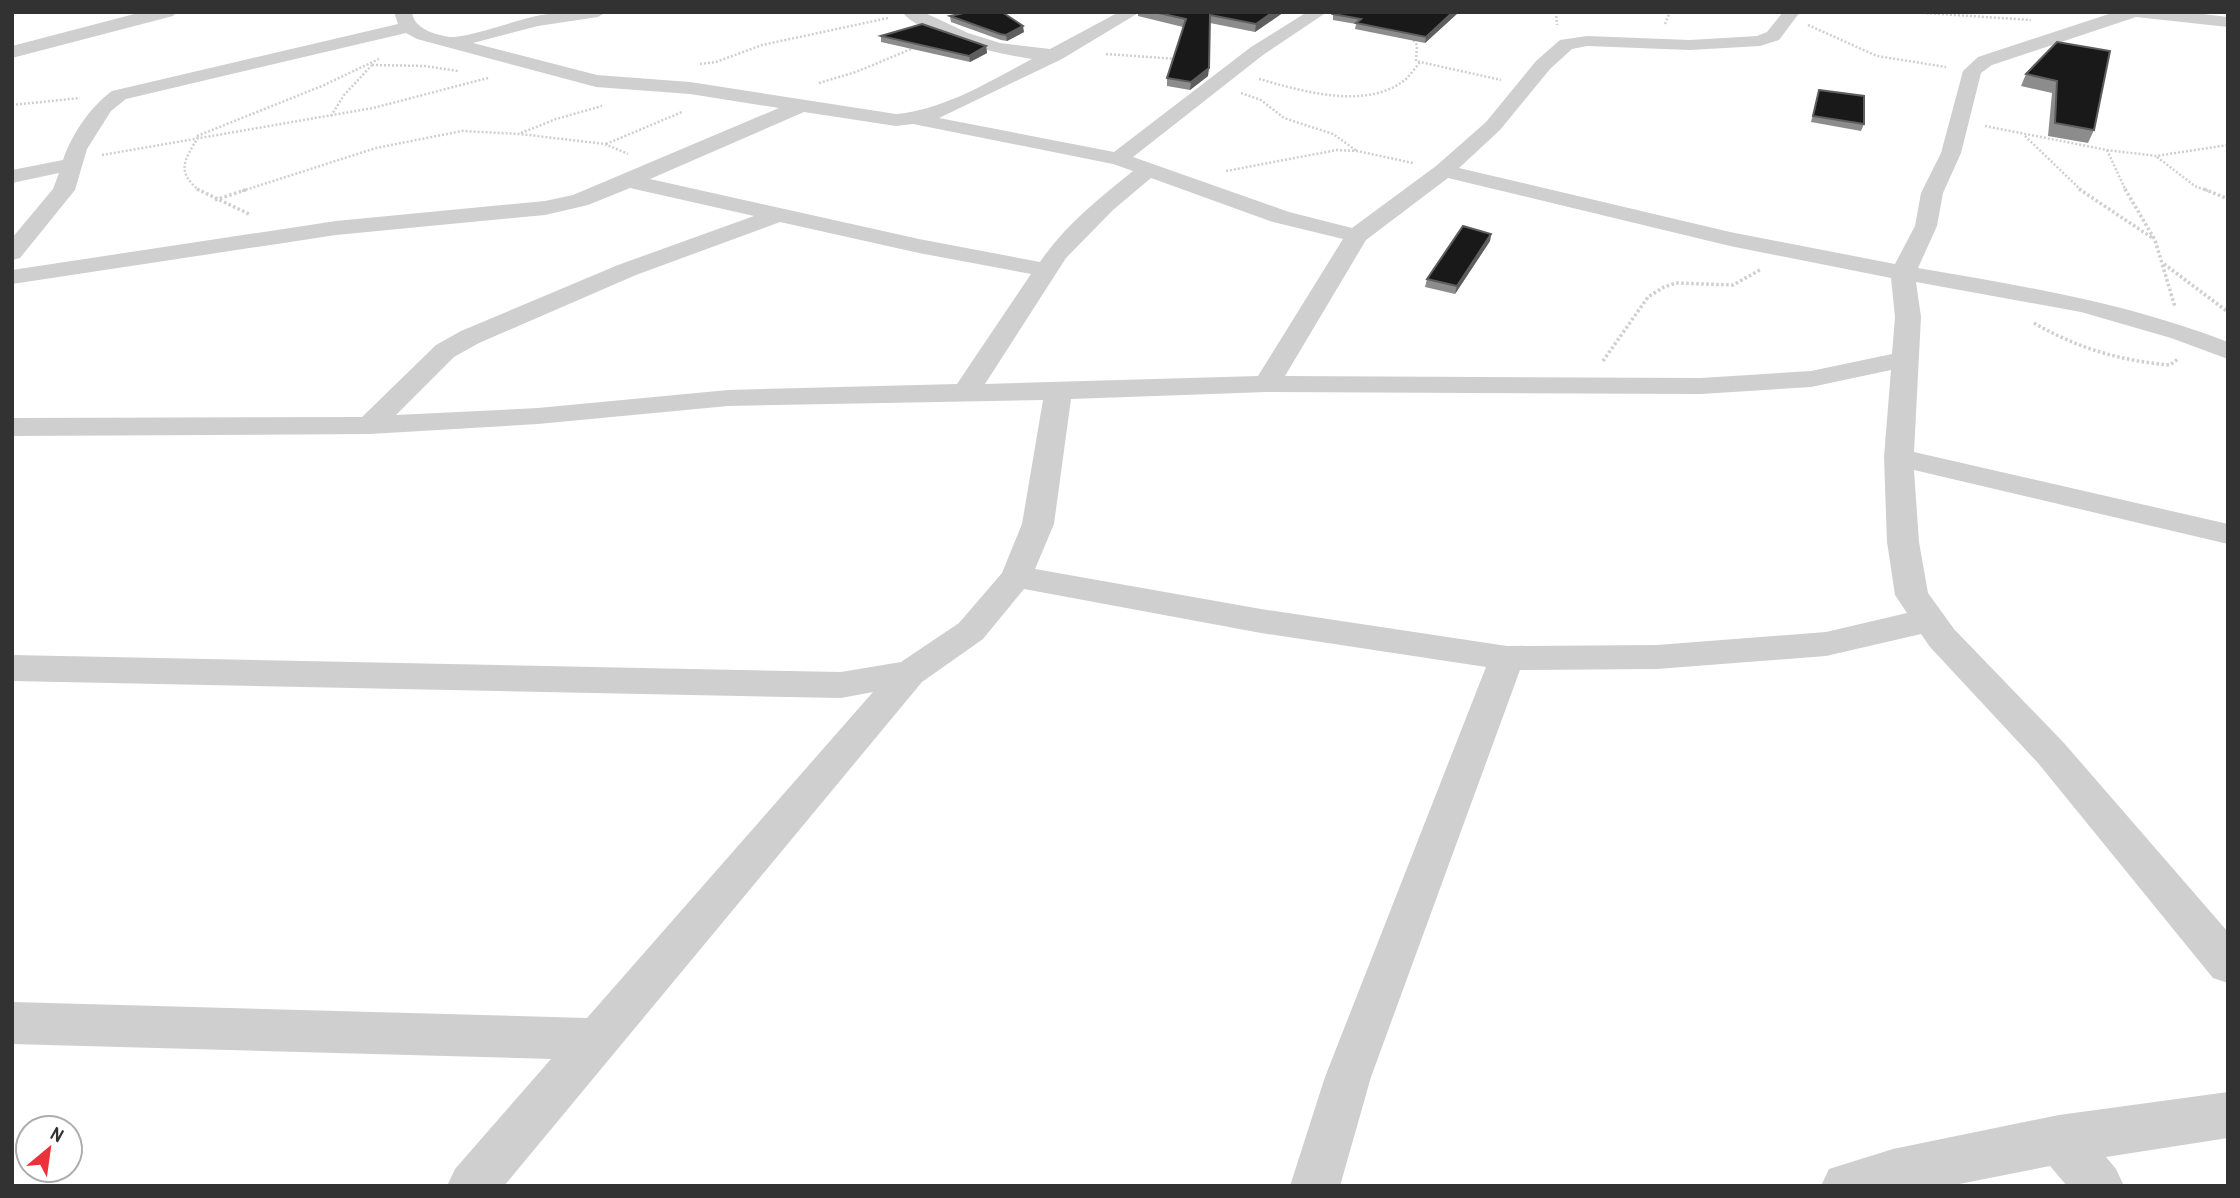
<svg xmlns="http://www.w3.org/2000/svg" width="2240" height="1198" font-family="'Archivo Narrow',sans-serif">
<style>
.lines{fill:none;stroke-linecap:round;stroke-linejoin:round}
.path-far1{stroke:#cfcfcf;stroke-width:2.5;stroke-dasharray:2 2;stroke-linecap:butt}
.path{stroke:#cfcfcf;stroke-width:3.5;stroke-dasharray:2.5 2.5;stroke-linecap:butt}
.minor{fill:#cfcfcf;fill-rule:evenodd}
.tertiary{fill:#cfcfcf;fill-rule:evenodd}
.wall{fill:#8c8c8c}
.shaded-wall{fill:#5e5e5e}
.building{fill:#191919;stroke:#5e5e5e;stroke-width:2}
</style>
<rect width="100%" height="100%" fill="#fff"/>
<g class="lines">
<!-- path-far1 -->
<g class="path-far1">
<path d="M 1556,12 L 1557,25"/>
<path d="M 1910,12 L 2031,20"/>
<path d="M 1665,24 L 1670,12"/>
<path d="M 1808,25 L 1877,56 L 1946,67"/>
<path d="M 1411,37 L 1417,45 L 1416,61 L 1501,80"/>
<path d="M 1106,54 L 1177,59"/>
<path d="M 700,64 L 716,62 L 762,45 L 888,18"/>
<path d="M 372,65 L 425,66 L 458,71"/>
<path d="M 1259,79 C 1302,91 1367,111 1406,79 C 1411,74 1416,67 1420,62"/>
<path d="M 819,83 L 856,72 L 916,47"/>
<path d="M 1241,93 L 1261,100 L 1284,118 L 1333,134 L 1357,151"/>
<path d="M 12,105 L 80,98"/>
<path d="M 331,116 L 344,95 L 372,65"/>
<path d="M 1985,126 L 2107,150 L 2156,156 L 2228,145"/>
<path d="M 521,133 L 556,119 L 602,106"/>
<path d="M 197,136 L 322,86 L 379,59"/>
<path d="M 2025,136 L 2082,191"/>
<path d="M 198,137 C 185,160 175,171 200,191"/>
<path d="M 606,144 L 682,112"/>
<path d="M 2107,150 L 2126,191"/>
<path d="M 102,155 L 373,108 L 488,78"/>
<path d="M 2157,157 L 2195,186 L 2208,191"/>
<path d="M 1226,171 L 1337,150 L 1357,151 L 1413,163"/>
<path d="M 242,191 L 376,148 L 462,131 L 520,134 L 605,144 L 628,154"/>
</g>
<!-- path -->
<g class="path">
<path d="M 197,189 L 251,215"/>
<path d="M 2079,189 L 2154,239"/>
<path d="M 2125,189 L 2155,240 L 2175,307"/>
<path d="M 2204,189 L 2228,199"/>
<path d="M 215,200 L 248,189"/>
<path d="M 2164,264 L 2228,312"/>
<path d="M 2034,323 C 2077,348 2121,361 2170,365 L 2178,359"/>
<path d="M 1603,361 L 1648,297 L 1664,287 L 1676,283 L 1733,285 L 1760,270"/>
</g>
<!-- minor -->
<g class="minor">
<path d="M 394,12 L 412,12 C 413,28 435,35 450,37 C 468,38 519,19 541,15 C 562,12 584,12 606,12 L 598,17 L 538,26 L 473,43 L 597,75 L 690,82 L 896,114 C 944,110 990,81 1032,59 C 999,54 924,38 902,12 L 923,12 L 968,33 L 1000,43 L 1050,49 L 1119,12 L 1140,12 L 1062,59 L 939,118 L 1114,152 L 1251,47 L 1307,12 L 1327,12 L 1263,55 L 1133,157 L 1289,212 L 1352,228 L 1436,166 L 1486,122 L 1536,61 L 1560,40 L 1587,36 L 1690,40 L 1757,36 L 1767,32 L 1783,12 L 1800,12 L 1779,40 L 1760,46 L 1690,50 L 1587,46 L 1572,49 L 1550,69 L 1500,130 L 1459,168 L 1730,232 L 1895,264 L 1915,226 L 1921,193 L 1941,153 L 1963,71 L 1978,57 L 2115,12 L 2186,12 L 2228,17 L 2228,27 L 2136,17 L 1992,65 L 1981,73 L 1961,153 L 1943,193 L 1937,226 L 1918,268 C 2023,286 2127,303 2228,342 L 2228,359 L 2171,338 L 2081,312 L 1916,282 L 1921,317 L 1914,452 L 2228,524 L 2228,544 L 1914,470 L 1919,542 L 1928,593 L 1954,629 L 2064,743 L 2228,932 L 2228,983 L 2213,978 L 2038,763 L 1930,647 L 1921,634 L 1826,656 L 1657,669 L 1520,670 L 1371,1077 L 1340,1186 L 1290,1186 L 1325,1077 L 1486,667 L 1261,633 L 1024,589 L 983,639 L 922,682 L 504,1186 L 447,1186 L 455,1169 L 551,1059 L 12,1044 L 12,1002 L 587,1018 L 873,692 L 841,698 L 12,681 L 12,655 L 841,672 L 901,662 L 959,623 L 1002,573 L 1022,524 L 1043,400 L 728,406 L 538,424 L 370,434 L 12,436 L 12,418 L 362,417 L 436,345 L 461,331 L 618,265 L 754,216 L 630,188 L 588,205 L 545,215 L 336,235 L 12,284 L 12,270 L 336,221 L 545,201 L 573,195 L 779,108 L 690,94 L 596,87 L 417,39 L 406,33 L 126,99 L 111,111 L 87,149 L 75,190 L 20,258 L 12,260 L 12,238 L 53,189 L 59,173 L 12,183 L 12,170 L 63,160 C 72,134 90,107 112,91 L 398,24 ZM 804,112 L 896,126 L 913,124 L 1113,164 L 1133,171 C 1100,198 1064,226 1040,262 L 919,239 L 650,179 ZM 1151,178 L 1273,222 L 1343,239 L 1258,376 L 985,384 L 1066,258 L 1113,210 ZM 1448,178 L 1730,246 L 1891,278 L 1895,317 L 1892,354 L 1811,371 L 1701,378 L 1285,376 L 1366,240 ZM 780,222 L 919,253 L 1031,274 L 957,384 L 728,390 L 538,408 L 396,415 L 454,357 L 479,343 L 636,275 ZM 1891,370 L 1884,457 L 1887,542 L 1895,595 L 1907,613 L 1826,632 L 1657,645 L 1507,646 L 1261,609 L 1035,569 L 1054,524 L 1071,399 L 1267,392 L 1701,394 L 1811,387 Z"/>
<path d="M 2228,1092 L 2228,1138 L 2106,1157 L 2116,1169 L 2124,1186 L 2067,1186 L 2050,1166 L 1949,1186 L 1821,1186 L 1829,1169 L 1893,1149 L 2059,1115 Z"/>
</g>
<!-- tertiary -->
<path class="tertiary" d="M 142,12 L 176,12 L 173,16 L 12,58 L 12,46 Z"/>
</g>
<!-- wall -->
<g class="wall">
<path d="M 1138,12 L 1284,12 L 1255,32 L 1210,23 L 1208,76 L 1190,90 L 1167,86 L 1167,78 L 1183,27 L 1138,16 Z"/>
<path d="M 1459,12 L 1425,43 L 1355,29 L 1356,24 L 1333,20 L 1333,14 Z"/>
<path d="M 950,16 L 1024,32 L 1007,41 L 1001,40 L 951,22 Z"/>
<path d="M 881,36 L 986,46 L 987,53 L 970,62 L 881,42 Z"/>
<path d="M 2057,42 L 2094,130 L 2088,143 L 2048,136 L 2052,93 L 2021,86 L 2026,74 Z"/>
<path d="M 1819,90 L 1864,124 L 1861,131 L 1811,122 Z"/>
<path d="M 1491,234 L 1490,241 L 1455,294 L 1425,287 L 1427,279 Z"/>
</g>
<!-- shaded-wall -->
<g class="shaded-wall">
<path d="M 1273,12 L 1284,12 L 1255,32 L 1256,24 Z"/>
<path d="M 1453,12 L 1459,12 L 1425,43 L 1426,37 Z"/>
<path d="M 1023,26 L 1024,32 L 1007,41 L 1006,35 Z"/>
<path d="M 986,46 L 987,53 L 970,62 L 969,56 Z"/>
<path d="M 1209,68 L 1208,76 L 1190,90 L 1191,82 Z"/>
<path d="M 1491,234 L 1490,241 L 1455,294 L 1457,286 Z"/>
</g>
<!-- building -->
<g class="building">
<path d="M 968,12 L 1002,12 L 1023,26 L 1006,35 L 1000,34 L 950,16 Z"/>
<path d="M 1154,12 L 1273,12 L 1256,24 L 1210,15 L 1209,68 L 1191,82 L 1167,78 L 1186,19 Z"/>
<path d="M 1335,12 L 1453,12 L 1426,37 L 1356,23 L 1361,19 L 1333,14 Z"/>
<path d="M 922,24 L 986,46 L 969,56 L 881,36 Z"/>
<path d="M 2057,42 L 2110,51 L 2094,130 L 2055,123 L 2057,81 L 2026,74 Z"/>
<path d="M 1819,90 L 1864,96 L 1864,124 L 1813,116 Z"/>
<path d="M 1463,226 L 1491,234 L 1457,286 L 1427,279 Z"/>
</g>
<!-- border -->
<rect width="2240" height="1198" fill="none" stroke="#323232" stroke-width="28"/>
<!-- north arrow -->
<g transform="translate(49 1149) rotate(29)"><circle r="33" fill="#ffffff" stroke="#adadad" stroke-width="2"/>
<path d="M0-5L12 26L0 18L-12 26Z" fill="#eb323a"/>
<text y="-10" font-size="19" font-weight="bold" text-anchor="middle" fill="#323232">N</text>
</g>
</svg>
